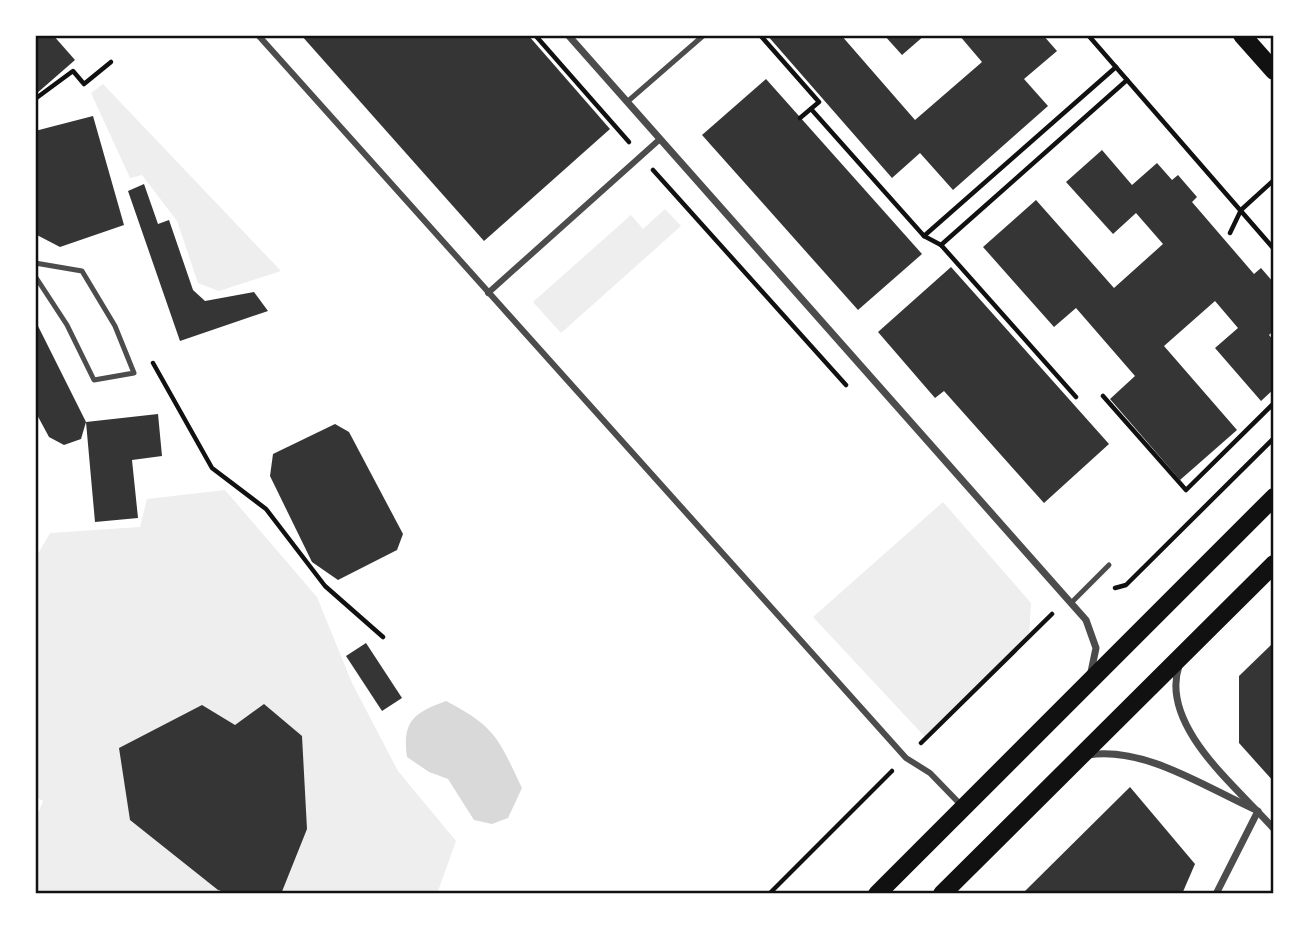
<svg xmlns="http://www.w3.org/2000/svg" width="1309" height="929" font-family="Ubuntu,sans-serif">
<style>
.green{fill:#eee}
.water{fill:#d9d9d9}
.building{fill:#353535}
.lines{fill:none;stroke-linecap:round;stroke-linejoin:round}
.path{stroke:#111;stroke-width:4.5}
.service{stroke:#4c4c4c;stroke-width:5}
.pedestrian{stroke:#4c4c4c;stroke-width:6}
.minor{stroke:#4c4c4c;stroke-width:7}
.primary{stroke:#111;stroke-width:18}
.neatline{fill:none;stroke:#111;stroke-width:2.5}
</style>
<rect width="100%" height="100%" fill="#fff"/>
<!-- green -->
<g class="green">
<path d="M 103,84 L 281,271 L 219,291 L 198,283 L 177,221 L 142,175 L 130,178 L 91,93 Z"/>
<path d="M 665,209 L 681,226 L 561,333 L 533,302 L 631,215 L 643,229 Z"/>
<path d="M 225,490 L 317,597 L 352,683 L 398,771 L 456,841 L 437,894 L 35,894 L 35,821 L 43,801 L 35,796 L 35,559 L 50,533 L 140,527 L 147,499 Z"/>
<path d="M 943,502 L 1031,603 L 1029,636 L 926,738 L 813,617 Z"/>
</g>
<!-- water -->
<path class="water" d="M 446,701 C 496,727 498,738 522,788 L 508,818 L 492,824 L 474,820 L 448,779 L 429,772 L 407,757 C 402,722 413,713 446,701 Z"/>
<!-- building -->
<g class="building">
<path d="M 35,35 L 53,35 L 75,60 L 36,94 Z"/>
<path d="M 301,35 L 528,35 L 610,129 L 484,241 Z"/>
<path d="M 767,35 L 841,35 L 915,120 L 982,62 L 959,35 L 1043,35 L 1057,51 L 1024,79 L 1048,106 L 953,190 L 920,153 L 892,178 Z"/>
<path d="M 884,35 L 925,35 L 902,55 Z"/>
<path d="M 766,79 L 922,254 L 858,310 L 702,135 Z"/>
<path d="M 93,116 L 124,225 L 60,247 L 35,234 L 35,131 Z"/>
<path d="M 1102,150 L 1132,185 L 1157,163 L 1172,180 L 1178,175 L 1197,197 L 1192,202 L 1254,274 L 1261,268 L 1274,283 L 1274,330 L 1269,335 L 1274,341 L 1274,389 L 1261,401 L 1215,348 L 1238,328 L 1215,301 L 1164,346 L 1237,430 L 1180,480 L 1110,399 L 1135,376 L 1076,308 L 1054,327 L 983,247 L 1036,200 L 1114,288 L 1163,244 L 1136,213 L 1113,234 L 1066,182 Z"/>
<path d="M 144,184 L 158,224 L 169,220 L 193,290 L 205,301 L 254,292 L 268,311 L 180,341 L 128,191 Z"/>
<path d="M 951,267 L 1109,444 L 1044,503 L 944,391 L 935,398 L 878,332 Z"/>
<path d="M 35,320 L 86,422 L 81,439 L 64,445 L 49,437 L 35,411 Z"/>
<path d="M 158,414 L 162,456 L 132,460 L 138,518 L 95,522 L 86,422 Z"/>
<path d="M 335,424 L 349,432 L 403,534 L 397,550 L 338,580 L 312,562 L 270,476 L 273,454 Z"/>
<path d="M 1274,642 L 1274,782 L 1239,743 L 1239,676 Z"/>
<path d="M 366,643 L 402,698 L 382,711 L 346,656 Z"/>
<path d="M 264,704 L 302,736 L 307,829 L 281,894 L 231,894 L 218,890 L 130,820 L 119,748 L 202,705 L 235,725 Z"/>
<path d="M 1130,787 L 1195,864 L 1182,894 L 1022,894 Z"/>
</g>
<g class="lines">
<!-- path -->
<g class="path">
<path d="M 535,35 L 629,142"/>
<path d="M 760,35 L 819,102 L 800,118"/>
<path d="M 1088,35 L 1274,249"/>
<path d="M 35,99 L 73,71 L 84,84 L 111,62"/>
<path d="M 811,109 L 924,236 L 941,245 L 1076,397"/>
<path d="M 653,170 L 846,385"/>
<path d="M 1230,233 L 1241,210 L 1274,180"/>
<path d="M 924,236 L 1116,67"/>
<path d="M 941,245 L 1127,80"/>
<path d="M 153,363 L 212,468 L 266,509 L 325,586 L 383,637"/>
<path d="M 1103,396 L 1186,490 L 1274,403"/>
<path d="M 1115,588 L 1126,585 L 1274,438"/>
<path d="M 921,743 L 1052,614"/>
<path d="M 769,894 L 892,771"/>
</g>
<!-- service -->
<g class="service">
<path d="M 627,102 L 704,35"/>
<path d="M 35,263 L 82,271 L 115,326 L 134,373 L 94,380 L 67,325 L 35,276"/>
<path d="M 1071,603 L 1109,565"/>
</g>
<!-- pedestrian -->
<g class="pedestrian">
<path d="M 258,35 L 906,758 L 930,773 L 962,806"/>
<path d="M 488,293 L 660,139"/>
</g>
<!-- minor -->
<g class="minor">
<path d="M 568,35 L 1086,620 L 1096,648 L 1091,672"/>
<path d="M 1179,666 C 1159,726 1238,788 1274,829"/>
<path d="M 1088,755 C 1144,746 1205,787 1254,809"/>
<path d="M 1216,894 L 1258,811"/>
</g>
<!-- primary -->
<g class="primary">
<path d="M 1242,35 L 1274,71"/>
<path d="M 877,894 L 1274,497"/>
<path d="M 942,894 L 1274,564"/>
</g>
</g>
<!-- border -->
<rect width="1309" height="929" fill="none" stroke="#ffffff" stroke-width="74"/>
<rect x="37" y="37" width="1235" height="855" class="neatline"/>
</svg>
